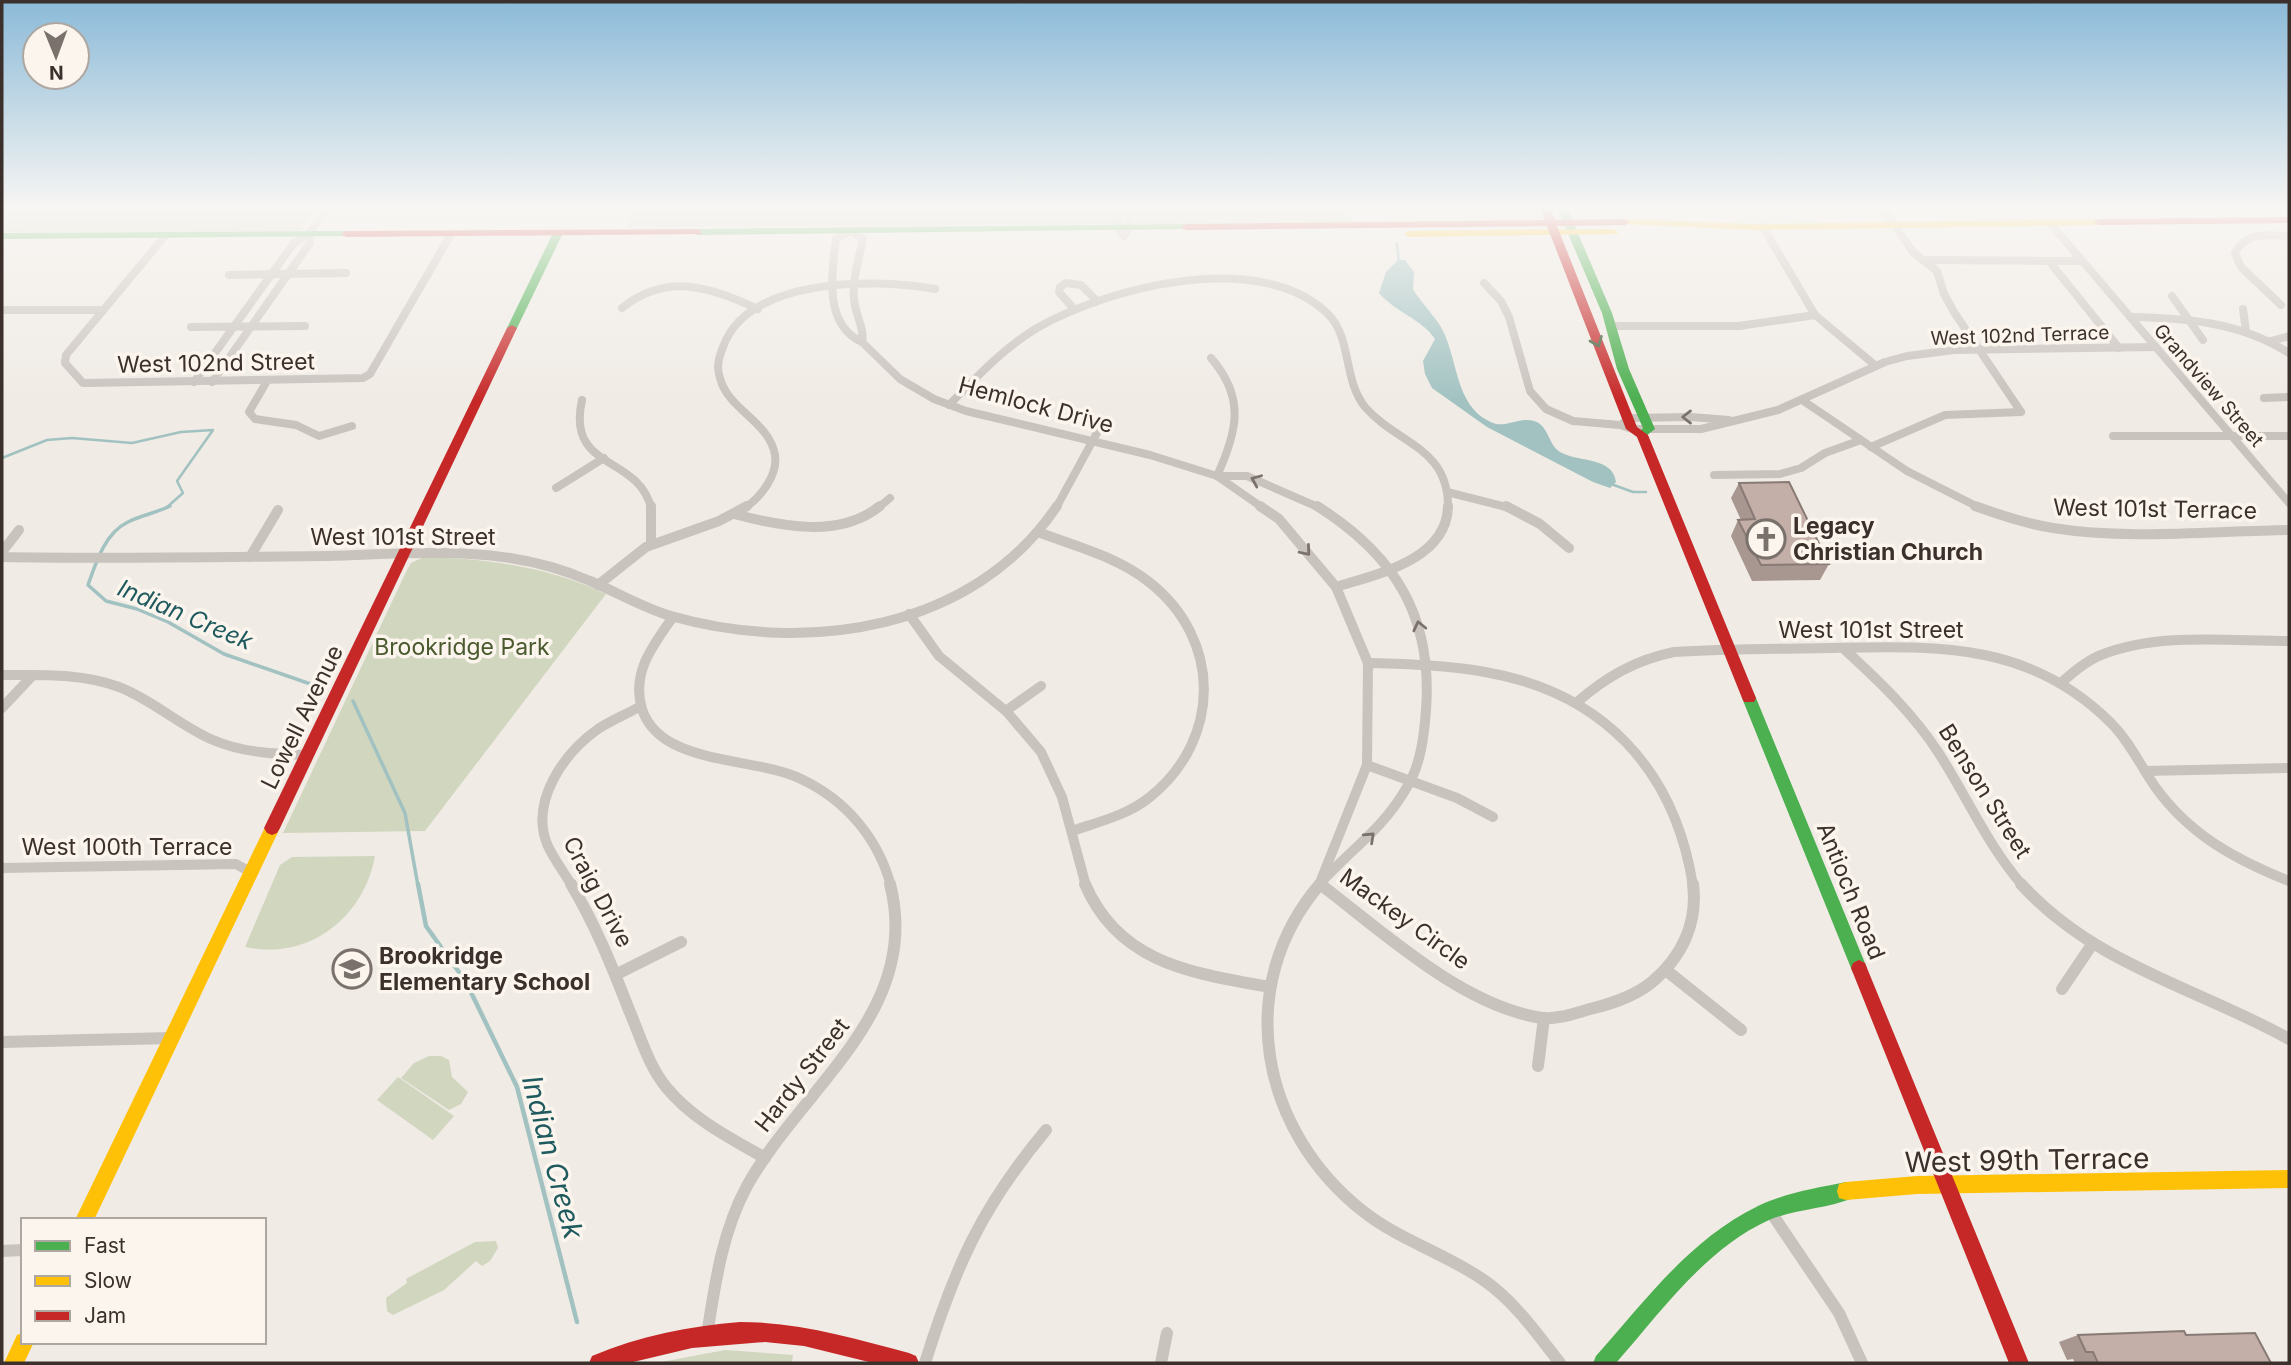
<svg xmlns="http://www.w3.org/2000/svg" width="2291" height="1365" font-family="Inter,sans-serif">
<style>
.green{fill:#d1d6bf}
.water{fill:#a1c2c1}
.lines{fill:none;stroke-linecap:round;stroke-linejoin:round}
.stream-far2{stroke:#a1c2c1;stroke-width:2.5}
.stream-far1{stroke:#a1c2c1;stroke-width:3.5}
.stream{stroke:#a1c2c1;stroke-width:4.5}
.street-far2{stroke:#c9c3be;stroke-width:8}
.street-far1{stroke:#c9c3be;stroke-width:10}
.street{stroke:#c9c3be;stroke-width:12}
.fast{fill:#4caf50;fill-rule:evenodd}
.slow{fill:#ffc107;fill-rule:evenodd}
.jam{fill:#c62828;fill-rule:evenodd}
.wall{fill:#a89690}
.building{fill:#c3afa7;stroke:#887a75;stroke-width:2}
.oneway{stroke:#415c38}
.oneway2{stroke:#7b726d}
.labels{text-anchor:middle;stroke-width:7;stroke-linejoin:round;paint-order:stroke}
.far-street-label{font-size:19px;fill:#3b302b;stroke:#fbf5ee}
.street-label{font-size:23px;fill:#3b302b;stroke:#fbf5ee}
.poi-label{font-size:23px;font-weight:bold;fill:#3b302b;stroke:#fbf5ee;text-anchor:start}
.park-label{font-size:23px;fill:#4a5a2e;stroke:#fbf5ee}
.water-label{font-size:24px;font-style:italic;fill:#1f5a5e;stroke:#fbf5ee}
.near-water-label{font-size:28px;font-style:italic;fill:#1f5a5e;stroke:#fbf5ee}
.near-street-label{font-size:28px;fill:#3b302b;stroke:#fbf5ee}
</style>
<rect width="100%" height="100%" fill="#f0ebe5"/>
<!-- green -->
<g class="green">
<path d="M 2,210 L 315,210 L 301,231 L 2,232 Z"/>
<path d="M 633,210 L 1350,210 L 1353,223 L 628,227 Z"/>
<path d="M 424,557 C 489,559 547,566 606,594 L 425,831 L 283,833 L 406,572 L 411,563 Z"/>
<path d="M 375,856 C 364,917 309,961 245,947 L 280,865 L 292,857 Z"/>
<path d="M 429,1056 L 441,1056 L 449,1060 L 452,1077 L 468,1092 L 461,1104 L 449,1110 L 401,1078 L 414,1063 Z"/>
<path d="M 398,1077 L 454,1116 L 433,1140 L 377,1100 Z"/>
<path d="M 496,1241 L 498,1248 L 490,1261 L 482,1266 L 476,1261 L 444,1290 L 393,1315 L 387,1311 L 386,1298 L 407,1283 L 406,1279 L 475,1242 Z"/>
<path d="M 725,1350 L 793,1355 L 792,1363 L 656,1363 Z"/>
</g>
<!-- water -->
<path class="water" d="M 1398,260 L 1405,260 L 1414,272 L 1413,289 C 1420,301 1431,312 1439,324 C 1460,356 1452,409 1496,424 C 1509,426 1521,417 1534,421 C 1550,426 1548,447 1562,453 C 1579,462 1613,457 1616,482 L 1610,488 L 1593,482 L 1487,427 L 1432,388 L 1425,374 L 1423,361 L 1435,339 C 1422,319 1395,312 1379,293 L 1386,272 Z"/>
<g class="lines">
<!-- stream-far2 -->
<g class="stream-far2">
<path d="M 1397,243 L 1399,263"/>
<path d="M 2,458 L 47,440 L 72,438 L 132,443 L 181,432 L 213,430 L 177,481 L 183,493 L 166,508"/>
<path d="M 1611,484 L 1633,492 L 1646,492"/>
</g>
<!-- stream-far1 -->
<g class="stream-far1">
<path d="M 170,506 C 156,513 142,515 128,522 C 105,533 96,562 88,585 L 106,601 L 137,609 L 168,622 L 224,654 L 325,689"/>
<path d="M 353,701 L 405,813 L 418,886"/>
</g>
<!-- stream -->
<path class="stream" d="M 418,884 L 426,926 L 466,982 L 517,1087 L 577,1322"/>
<!-- street-far2 -->
<g class="street-far2">
<path d="M 1118,210 L 1118,228 L 1124,236 L 1129,228 L 1129,210"/>
<path d="M 1884,210 L 1913,252 L 1937,271 L 1944,294 L 1954,312 L 2021,412"/>
<path d="M 2050,223 L 2289,503"/>
<path d="M 1763,227 L 1815,315 L 1876,366"/>
<path d="M 851,231 L 863,239 C 859,259 852,279 854,299 C 855,315 865,328 862,342 C 823,324 832,273 836,239 Z"/>
<path d="M 164,237 L 66,355 L 65,363 L 83,383 L 363,378 L 370,374 L 451,234"/>
<path d="M 1925,260 L 2082,261"/>
<path d="M 2049,261 L 2119,348"/>
<path d="M 229,275 L 346,273"/>
<path d="M 1484,283 L 1501,301 L 1509,317 L 1530,391 L 1546,409 L 1573,421 L 1620,425 L 1632,429 L 1701,429 L 1778,410 L 1885,362 L 1907,356 L 1954,350 L 2156,347"/>
<path d="M 2172,296 L 2203,340"/>
<path d="M 2281,305 L 2241,267 L 2235,253 C 2246,231 2268,235 2289,236"/>
<path d="M 622,308 C 667,272 710,287 758,309"/>
<path d="M 1074,309 L 1059,292 L 1060,287 L 1066,283 L 1081,285 L 1096,300"/>
<path d="M 2243,309 L 2246,331"/>
<path d="M 2,310 L 103,310"/>
<path d="M 2130,317 C 2187,318 2240,322 2289,353"/>
<path d="M 1610,326 L 1739,326 L 1815,315"/>
<path d="M 191,327 L 305,326"/>
<path d="M 2271,341 L 2289,336"/>
<path d="M 862,342 L 900,379 L 934,399 L 966,411 L 1150,455 L 1217,476 L 1263,508"/>
<path d="M 1211,358 C 1246,398 1237,432 1217,476"/>
<path d="M 267,381 L 249,412 L 255,419 L 296,425 L 319,436 L 352,426"/>
<path d="M 194,382 L 294,243 L 308,235 L 325,210"/>
<path d="M 212,382 L 310,243 L 308,235"/>
<path d="M 2264,398 L 2289,397"/>
<path d="M 582,400 C 566,471 638,454 651,508"/>
<path d="M 1802,400 L 1907,471 L 1980,508"/>
<path d="M 949,405 C 976,378 1003,348 1037,328 C 1108,287 1261,248 1328,314 C 1352,338 1343,380 1365,407 C 1397,444 1449,447 1448,508"/>
<path d="M 1623,423 L 1628,418 L 1691,417 L 1729,420"/>
<path d="M 2113,436 L 2289,436"/>
<path d="M 1871,447 L 1945,415 L 2021,412"/>
<path d="M 1714,475 L 1780,474 L 1801,468 L 1825,453 L 1861,440"/>
<path d="M 1217,476 L 1247,476 L 1320,508"/>
<path d="M 556,488 L 604,458"/>
<path d="M 1447,492 L 1510,508"/>
<path d="M 745,508 C 761,497 778,475 775,455 C 769,421 728,410 720,378 C 716,367 719,357 723,347 C 748,277 875,278 935,289"/>
<path d="M 878,508 L 890,498"/>
<path d="M 1056,508 L 1104,420"/>
</g>
<!-- street-far1 -->
<g class="street-far1">
<path d="M 1260,506 L 1279,519 L 1336,587 L 1368,663 L 1367,765 L 1321,880"/>
<path d="M 1317,506 C 1395,555 1433,617 1426,710 C 1424,736 1421,764 1407,787 C 1382,831 1349,850 1318,886"/>
<path d="M 1506,506 L 1540,524 L 1569,548"/>
<path d="M 1975,506 C 2000,515 2026,524 2053,528 C 2127,540 2213,531 2289,530"/>
<path d="M 734,514 C 780,526 839,539 880,506"/>
<path d="M 1038,532 C 1075,546 1118,557 1149,582 C 1222,639 1222,739 1150,797 C 1128,815 1098,822 1072,831"/>
<path d="M 651,544 L 651,506"/>
<path d="M 2,552 L 19,530"/>
<path d="M 2,557 C 110,559 218,557 326,556 C 374,555 422,551 471,554 C 512,556 551,564 590,581 C 617,592 643,608 671,616 C 808,655 974,630 1057,506"/>
<path d="M 250,557 L 278,510"/>
<path d="M 598,585 L 646,547 L 719,521 L 747,506"/>
<path d="M 1336,587 C 1377,574 1447,560 1448,506"/>
<path d="M 909,614 L 939,656 L 1007,712 L 1041,752 L 1062,797 L 1086,886"/>
<path d="M 673,617 C 653,645 631,673 642,709 C 660,766 754,756 801,779 C 846,800 878,838 891,886"/>
<path d="M 1843,648 C 1878,680 1914,714 1940,755 C 1968,799 1988,846 2023,886"/>
<path d="M 1368,663 C 1407,664 1447,665 1485,672 C 1602,692 1675,769 1693,886"/>
<path d="M 2,675 C 41,675 82,673 119,687 C 153,700 180,726 213,740 C 243,753 276,754 308,755"/>
<path d="M 2061,683 C 2073,672 2086,661 2101,655 C 2158,632 2228,641 2289,641"/>
<path d="M 1576,703 C 1606,677 1635,660 1674,652 C 1725,649 1777,649 1828,648 C 1936,646 2029,641 2111,723 C 2130,742 2141,767 2156,788 C 2190,835 2236,860 2289,881"/>
<path d="M 2,708 L 33,675"/>
<path d="M 1007,710 L 1041,686"/>
<path d="M 1367,765 L 1457,798 L 1493,817"/>
<path d="M 2145,771 L 2289,768"/>
<path d="M 2,868 L 236,864 L 252,873"/>
<path d="M 572,886 C 564,872 553,858 547,844 C 530,801 564,753 598,729 C 612,720 627,714 641,706"/>
</g>
<!-- street -->
<g class="street">
<path d="M 571,884 C 595,924 612,966 629,1010 C 640,1035 648,1065 666,1087 C 692,1119 730,1138 765,1158"/>
<path d="M 1085,884 C 1119,964 1193,973 1269,987"/>
<path d="M 1320,884 C 1232,987 1260,1131 1364,1212 C 1401,1241 1447,1254 1485,1281 C 1515,1302 1537,1334 1560,1363"/>
<path d="M 1320,884 C 1382,931 1462,1006 1542,1018 C 1558,1020 1578,1012 1594,1008 C 1614,1003 1635,996 1652,982 C 1682,957 1698,923 1693,884"/>
<path d="M 2021,884 C 2096,966 2196,987 2289,1039"/>
<path d="M 1667,971 L 1741,1030"/>
<path d="M 617,974 L 681,942"/>
<path d="M 2062,989 L 2093,943"/>
<path d="M 2,1042 L 172,1038"/>
<path d="M 1538,1066 L 1544,1018"/>
<path d="M 1770,1211 L 1839,1313 L 1862,1363"/>
<path d="M 2,1251 L 23,1250"/>
<path d="M 707,1335 C 715,1284 722,1232 747,1186 C 802,1087 923,1011 890,884"/>
<path d="M 925,1363 C 955,1267 981,1208 1046,1130"/>
<path d="M 1161,1363 L 1167,1333"/>
</g>
<!-- fast -->
<g class="fast">
<path d="M 1558,210 L 1568,210 L 1612,313 L 1629,369 L 1655,429 L 1642,439 L 1636,435 L 1643,428 L 1617,369 L 1602,313 Z"/>
<path d="M 1186,224 L 1190,225 L 1190,229 L 697,235 L 692,232 L 697,229 Z"/>
<path d="M 558,230 L 563,233 L 517,328 L 516,330 L 508,330 L 507,328 L 553,233 Z"/>
<path d="M 346,231 L 350,232 L 350,236 L 2,239 L 2,233 Z"/>
<path d="M 1749,692 L 1754,694 L 1756,698 L 1867,968 L 1865,973 L 1859,976 L 1853,973 L 1851,968 L 1742,698 L 1744,694 Z"/>
<path d="M 1846,1182 L 1853,1184 L 1855,1191 L 1853,1198 C 1826,1209 1796,1209 1769,1220 C 1705,1249 1661,1312 1616,1363 L 1593,1363 L 1596,1356 C 1645,1301 1690,1239 1758,1206 C 1785,1193 1816,1188 1846,1182 Z"/>
</g>
<!-- slow -->
<g class="slow">
<path d="M 1625,219 L 1754,224 L 2099,219 L 2104,222 L 2099,225 L 1754,230 L 1622,224 L 1622,220 Z"/>
<path d="M 1613,229 L 1618,232 L 1617,234 L 1409,237 L 1404,234 L 1409,231 Z"/>
<path d="M 272,821 L 277,823 L 280,828 L 94,1220 L 75,1220 L 267,823 Z"/>
<path d="M 2289,1170 L 2289,1188 L 1917,1194 L 1846,1200 L 1839,1198 L 1837,1191 L 1839,1184 L 1846,1182 L 1917,1176 Z"/>
<path d="M 23,1333 L 23,1342 L 34,1342 L 24,1363 L 4,1363 L 17,1335 Z"/>
</g>
<!-- jam -->
<g class="jam">
<path d="M 1541,210 L 1551,210 L 1555,220 L 1625,219 L 1630,222 L 1625,225 L 1557,226 L 1637,427 L 1648,435 L 1756,698 L 1754,702 L 1744,702 L 1742,698 L 1637,437 L 1626,429 L 1547,226 L 1186,230 L 1181,227 L 1186,224 L 1545,220 Z"/>
<path d="M 2289,217 L 2289,223 L 2099,225 L 2094,222 L 2099,219 Z"/>
<path d="M 697,229 L 701,230 L 701,234 L 346,237 L 341,234 L 346,231 Z"/>
<path d="M 512,325 L 517,328 L 280,828 L 277,833 L 272,835 L 267,833 L 264,828 L 507,328 Z"/>
<path d="M 1859,960 L 1865,963 L 1867,968 L 2029,1363 L 2009,1363 L 1851,968 L 1853,963 Z"/>
<path d="M 740,1322 C 799,1322 852,1338 909,1353 L 916,1356 L 919,1363 L 873,1363 L 804,1346 L 765,1342 L 692,1348 L 629,1363 L 589,1363 L 592,1356 C 639,1336 690,1326 740,1322 Z"/>
</g>
</g>
<!-- wall -->
<g class="wall">
<path d="M 1739,483 L 1829,564 L 1820,580 L 1752,581 L 1731,536 L 1738,520 L 1741,520 L 1731,498 Z"/>
<path d="M 2078,1335 L 2186,1335 L 2271,1363 L 2075,1363 L 2073,1359 L 2067,1360 L 2059,1342 Z"/>
</g>
<!-- building -->
<g class="building">
<path d="M 1789,482 L 1829,564 L 1761,565 L 1738,520 L 1755,519 L 1739,483 Z"/>
<path d="M 2184,1331 L 2186,1335 L 2255,1333 L 2271,1363 L 2098,1363 L 2093,1352 L 2086,1352 L 2078,1335 Z"/>
</g>
<!-- one-way arrows -->
<defs><path id="oneway-chevron" d="M-2-3.5L2.5 0L-2 3.5" fill="none" stroke-width="1.6" stroke-linecap="round" stroke-linejoin="round" transform="scale(1.75)"/></defs>
<use class="oneway" href="#oneway-chevron" transform="translate(1597 342) rotate(68)"/>
<g class="oneway2">
<use href="#oneway-chevron" transform="translate(1687 417) rotate(180)"/>
<use href="#oneway-chevron" transform="translate(1256 480) rotate(-157)"/>
<use href="#oneway-chevron" transform="translate(1306 551) rotate(50)"/>
<use href="#oneway-chevron" transform="translate(1419 626) rotate(-103)"/>
<use href="#oneway-chevron" transform="translate(1370 837) rotate(-43)"/>
</g>
<!-- sky -->
<linearGradient id="sky" x2="0" y2="1"><stop stop-color="#8bbad8"/><stop offset="0.52" stop-color="#f8f6f3"/><stop offset="1" stop-color="#f8f6f3" stop-opacity="0"/></linearGradient>
<rect width="2291" height="401" fill="url(#sky)"/>
<!-- icons -->
<defs>
<g id="church-ring" transform="scale(2.0125)"><circle r="9.5" fill="#fbf5ee" stroke="#7a716c" stroke-width="1.5"/><path d="M-1.2-6h2.4v3.5h3.3v2.4h-3.3V6h-2.4V-.1h-3.3v-2.4h3.3Z" fill="#7a716c"/></g>
<g id="school-ring" transform="scale(2.0125)"><circle r="9.5" fill="#fbf5ee" stroke="#7a716c" stroke-width="1.5"/><path d="M0-5L7-2L0 1L-7-2ZM-4 1L0 2.5L4 1V4Q0 6-4 4Z" fill="#7a716c"/></g>
</defs>
<g fill-rule="evenodd">
<use href="#church-ring" x="1766" y="539"/>
<use href="#school-ring" x="352" y="969"/>
</g>
<g class="labels">
<!-- far-street labels -->
<g class="far-street-label">
<text transform="translate(2020 335) rotate(-2)" y="7">West 102nd Terrace</text>
<text transform="translate(2209 385) rotate(49)" y="7">Grandview Street</text>
</g>
<!-- street labels -->
<g class="street-label">
<text transform="translate(216 363) rotate(-1)" y="8">West 102nd Street</text>
<text transform="translate(1036 405) rotate(15)" y="8">Hemlock Drive</text>
<text transform="translate(2155 509) rotate(1)" y="8">West 101st Terrace</text>
<text x="403" y="545">West 101st Street</text>
<text x="1871" y="638">West 101st Street</text>
<text transform="translate(302 717) rotate(-64)" y="8">Lowell Avenue</text>
<text transform="translate(1985 791) rotate(58)" y="8">Benson Street</text>
<text x="127" y="855">West 100th Terrace</text>
<text transform="translate(1851 891) rotate(68)" y="8">Antioch Road</text>
<text transform="translate(598 892) rotate(62)" y="8">Craig Drive</text>
<text transform="translate(1405 919) rotate(36)" y="8">Mackey Circle</text>
<text transform="translate(802 1075) rotate(-52)" y="8">Hardy Street</text>
</g>
<!-- poi labels -->
<g class="poi-label">
<text x="1793" y="534">Legacy<tspan x="1793" dy="26">Christian Church</tspan></text>
<text x="379" y="964">Brookridge<tspan x="379" dy="26">Elementary School</tspan></text>
</g>
<!-- park labels -->
<g class="park-label">
<text x="462" y="655">Brookridge Park</text>
</g>
<!-- water labels -->
<g class="water-label">
<text transform="translate(185 615) rotate(23)" y="8">Indian Creek</text>
</g>
<!-- near-water labels -->
<g class="near-water-label">
<text transform="translate(553 1157) rotate(75)" y="10">Indian Creek</text>
</g>
<!-- near-street labels -->
<g class="near-street-label">
<text transform="translate(2027 1160) rotate(-1)" y="10">West 99th Terrace</text>
</g>
</g>
<!-- border -->
<rect width="2291" height="1365" fill="none" stroke="#3b302b" stroke-width="7"/>
<!-- legend -->
<rect x="21" y="1218" width="245" height="126" fill="#fbf5ee" stroke="#aea6a0" stroke-width="2"/>
<rect x="35" y="1241" width="35" height="10" fill="#4caf50" stroke="#aea6a0" stroke-width="2"/>
<text x="84" y="1253" font-size="21" fill="#3b302b">Fast</text>
<rect x="35" y="1276" width="35" height="10" fill="#ffc107" stroke="#aea6a0" stroke-width="2"/>
<text x="84" y="1288" font-size="21" fill="#3b302b">Slow</text>
<rect x="35" y="1311" width="35" height="10" fill="#c62828" stroke="#aea6a0" stroke-width="2"/>
<text x="84" y="1323" font-size="21" fill="#3b302b">Jam</text>
<!-- north arrow -->
<g transform="translate(56 56) rotate(179)"><circle r="33" fill="#fbf5ee" stroke="#aea6a0" stroke-width="2"/>
<path d="M0-5L12 26L0 18L-12 26Z" fill="#7a716c"/>
<text y="-10" font-size="19" font-weight="bold" text-anchor="middle" fill="#3b302b">N</text>
</g>
</svg>
